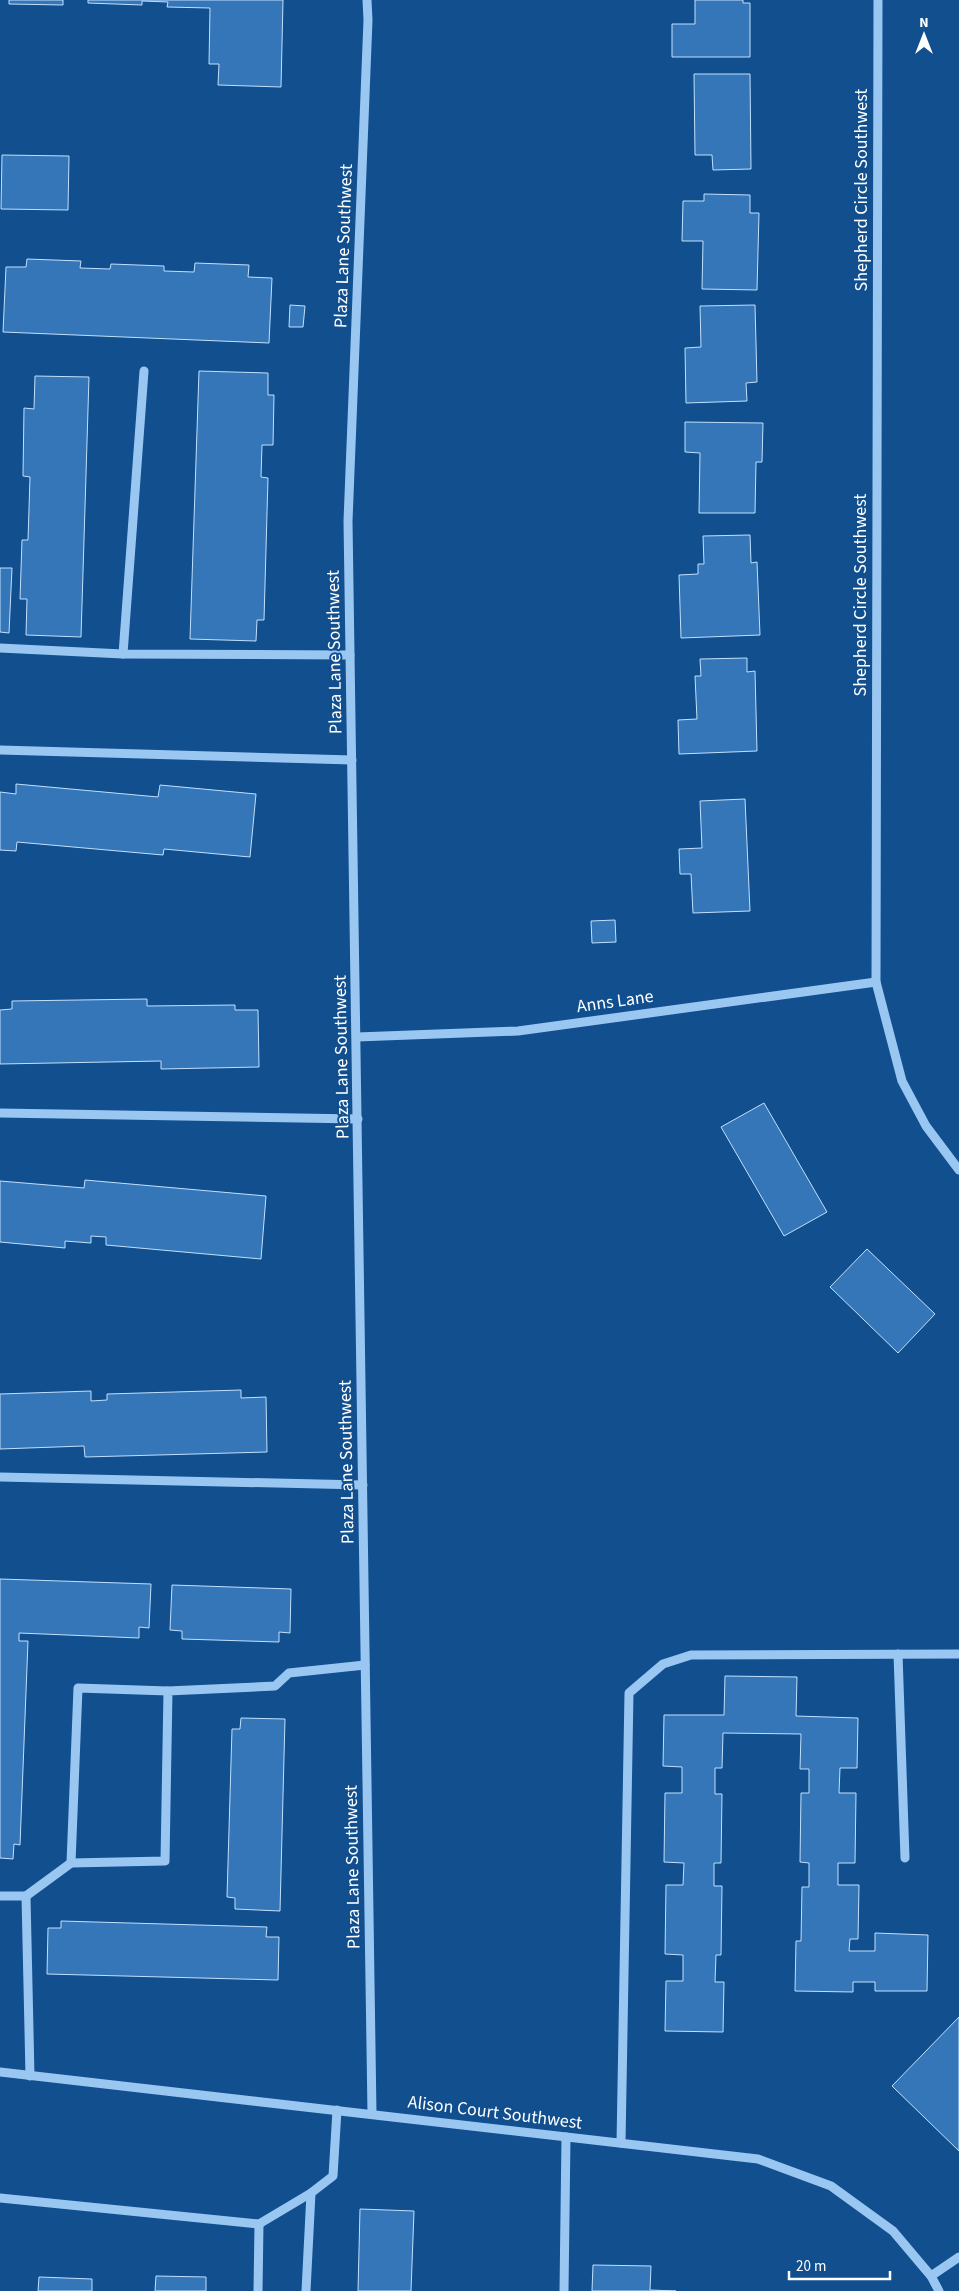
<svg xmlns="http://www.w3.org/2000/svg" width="959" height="2291" font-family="'Source Sans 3',sans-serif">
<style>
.building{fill:#3476b7;stroke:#c2e0fd}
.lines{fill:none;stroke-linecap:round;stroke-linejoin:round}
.minor{stroke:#9ac7f2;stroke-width:9}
.labels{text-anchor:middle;stroke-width:4;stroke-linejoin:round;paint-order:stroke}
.street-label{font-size:18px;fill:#fff;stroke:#114f8f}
</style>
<rect width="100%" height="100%" fill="#114f8f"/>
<!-- building -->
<g class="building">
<path d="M 9,0 L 63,0 L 63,5 L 9,4 Z"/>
<path d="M 88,0 L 283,0 L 281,87 L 218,85 L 219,64 L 209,64 L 210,8 L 167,7 L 168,2 L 142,1 L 142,5 L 88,3 Z"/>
<path d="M 695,0 L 743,0 L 743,3 L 750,3 L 750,57 L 672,57 L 672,24 L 695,24 Z"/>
<path d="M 694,74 L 750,74 L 751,169 L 713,170 L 712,155 L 695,155 Z"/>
<path d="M 2,155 L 69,156 L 68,210 L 1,209 Z"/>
<path d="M 704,194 L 750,195 L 750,213 L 759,213 L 757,290 L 702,289 L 703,241 L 682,241 L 683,201 L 704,201 Z"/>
<path d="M 27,259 L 81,261 L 80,268 L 110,269 L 111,264 L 164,266 L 164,271 L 194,272 L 195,263 L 249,265 L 248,277 L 272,278 L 269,343 L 3,332 L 6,267 L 26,267 Z"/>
<path d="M 290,305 L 305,306 L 303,327 L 289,327 Z"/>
<path d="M 755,305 L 757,382 L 746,383 L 747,401 L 686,403 L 685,348 L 701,347 L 700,306 Z"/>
<path d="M 199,371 L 268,373 L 268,395 L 274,395 L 273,445 L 262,445 L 261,477 L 268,478 L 264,620 L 257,620 L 256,641 L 190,639 Z"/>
<path d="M 35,376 L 89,377 L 81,637 L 26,635 L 27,599 L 20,599 L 22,540 L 28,540 L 30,477 L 23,476 L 24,408 L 34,409 Z"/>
<path d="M 685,422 L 763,423 L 762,462 L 756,462 L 755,513 L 699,513 L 700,453 L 685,452 Z"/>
<path d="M 750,535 L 751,563 L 757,562 L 760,635 L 681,638 L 679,575 L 698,574 L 698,564 L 704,564 L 703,536 Z"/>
<path d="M 0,568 L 12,568 L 9,633 L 0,632 Z"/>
<path d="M 747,658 L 747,672 L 755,671 L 757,751 L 679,754 L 678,720 L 697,719 L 695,676 L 701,676 L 700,659 Z"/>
<path d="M 16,784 L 158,797 L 160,785 L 256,794 L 250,857 L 164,849 L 163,855 L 17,842 L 16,851 L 0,850 L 0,792 L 16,794 Z"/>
<path d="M 745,799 L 750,911 L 693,913 L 691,874 L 680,874 L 679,849 L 702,848 L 700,801 Z"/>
<path d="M 615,920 L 616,942 L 592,943 L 591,921 Z"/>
<path d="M 147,999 L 147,1006 L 235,1005 L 235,1010 L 258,1010 L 259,1067 L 161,1069 L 161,1061 L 0,1064 L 0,1010 L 12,1009 L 12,1001 Z"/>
<path d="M 764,1103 L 827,1212 L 784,1236 L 721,1127 Z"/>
<path d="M 85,1180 L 266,1196 L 261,1259 L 106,1245 L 106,1237 L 91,1236 L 91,1243 L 65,1241 L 65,1248 L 0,1242 L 0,1181 L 84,1188 Z"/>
<path d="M 867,1249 L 935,1314 L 898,1353 L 830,1287 Z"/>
<path d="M 241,1390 L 241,1398 L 266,1397 L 267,1452 L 85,1457 L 84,1446 L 0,1449 L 0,1394 L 91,1391 L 91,1401 L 107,1400 L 107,1394 Z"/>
<path d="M 0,1579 L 151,1584 L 149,1628 L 139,1627 L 139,1638 L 19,1633 L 19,1641 L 28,1641 L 20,1845 L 14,1844 L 13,1859 L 0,1858 Z"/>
<path d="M 172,1585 L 291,1589 L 290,1633 L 279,1632 L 279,1642 L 182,1639 L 182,1631 L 170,1630 Z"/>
<path d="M 725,1676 L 797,1677 L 796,1716 L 858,1718 L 857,1768 L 840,1768 L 839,1793 L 856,1793 L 855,1863 L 838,1863 L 838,1885 L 859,1885 L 858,1939 L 850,1939 L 849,1951 L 875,1951 L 875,1933 L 928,1935 L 927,1991 L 875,1991 L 875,1982 L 853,1982 L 853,1992 L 795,1991 L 796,1941 L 801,1941 L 802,1887 L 809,1887 L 809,1863 L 800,1862 L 801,1793 L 809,1793 L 809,1769 L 800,1769 L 801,1734 L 723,1733 L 722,1768 L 715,1768 L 715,1794 L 722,1794 L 721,1863 L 714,1863 L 714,1886 L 722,1886 L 721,1955 L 716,1955 L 715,1982 L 724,1982 L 723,2032 L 665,2031 L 666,1981 L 683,1981 L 683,1955 L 665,1954 L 666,1885 L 683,1885 L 684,1863 L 664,1862 L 665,1793 L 682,1793 L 682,1767 L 663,1766 L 664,1715 L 724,1715 Z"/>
<path d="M 241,1718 L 285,1719 L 280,1911 L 235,1909 L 235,1898 L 227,1897 L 232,1729 L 240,1729 Z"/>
<path d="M 61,1921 L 267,1927 L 266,1937 L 279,1937 L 278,1980 L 47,1974 L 48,1928 L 61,1928 Z"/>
<path d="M 959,2017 L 959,2151 L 892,2086 Z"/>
<path d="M 360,2209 L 414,2211 L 411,2291 L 358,2291 Z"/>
<path d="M 593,2265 L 651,2266 L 650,2290 L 676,2291 L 592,2291 Z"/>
<path d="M 156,2276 L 206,2277 L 206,2291 L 155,2291 Z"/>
<path d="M 39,2277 L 92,2279 L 92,2291 L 38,2291 Z"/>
</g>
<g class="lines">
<!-- minor -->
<g class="minor">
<path d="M 367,0 L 368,20 L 348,521 L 372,2114"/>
<path d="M 878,0 L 876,982 L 902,1081 L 926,1126 L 959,1170"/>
<path d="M 0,648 L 123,654 L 350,655"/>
<path d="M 123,654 L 144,371"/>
<path d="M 0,750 L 352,760"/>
<path d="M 357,1037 L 518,1031 L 876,982"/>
<path d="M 0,1113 L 358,1119"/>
<path d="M 0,1477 L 363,1485"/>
<path d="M 898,1654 L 905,1858"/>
<path d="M 71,1863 L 78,1688 L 168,1691"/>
<path d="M 0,1896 L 26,1896 L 71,1863 L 165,1861 L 168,1691 L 275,1686 L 289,1673 L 365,1665"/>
<path d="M 26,1896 L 30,2076"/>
<path d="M 0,2072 L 758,2159 L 831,2186 L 893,2231 L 931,2276 L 939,2291"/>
<path d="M 621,2143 L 629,1693 L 663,1664 L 691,1655 L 959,1654"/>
<path d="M 0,2198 L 259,2224 L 311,2193 L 333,2176 L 337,2110"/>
<path d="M 931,2276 L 959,2257"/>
<path d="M 258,2291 L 259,2224"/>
<path d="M 306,2291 L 311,2193"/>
<path d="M 564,2291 L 566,2137"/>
</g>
</g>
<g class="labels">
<!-- street labels -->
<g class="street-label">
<text transform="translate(861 190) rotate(-90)" y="6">Shepherd Circle Southwest</text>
<text transform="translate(343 246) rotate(-88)" y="6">Plaza Lane Southwest</text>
<text transform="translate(860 595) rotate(-90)" y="6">Shepherd Circle Southwest</text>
<text transform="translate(334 652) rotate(-91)" y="6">Plaza Lane Southwest</text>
<text transform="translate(615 1001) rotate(-8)" y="6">Anns Lane</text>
<text transform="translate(341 1057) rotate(-91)" y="6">Plaza Lane Southwest</text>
<text transform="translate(346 1462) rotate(-91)" y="6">Plaza Lane Southwest</text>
<text transform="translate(352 1867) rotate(-91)" y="6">Plaza Lane Southwest</text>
<text transform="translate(495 2112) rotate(7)" y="6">Alison Court Southwest</text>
</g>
</g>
<!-- north arrow -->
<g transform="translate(924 35)" stroke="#114f8f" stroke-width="4" paint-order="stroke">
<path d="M0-4L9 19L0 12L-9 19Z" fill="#ffffff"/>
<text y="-8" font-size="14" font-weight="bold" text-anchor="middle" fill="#ffffff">N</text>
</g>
<!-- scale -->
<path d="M789 2271v8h101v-8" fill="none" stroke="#ffffff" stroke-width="2.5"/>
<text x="796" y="2271" font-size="15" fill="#ffffff" stroke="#114f8f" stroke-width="4" paint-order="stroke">20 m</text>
</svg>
